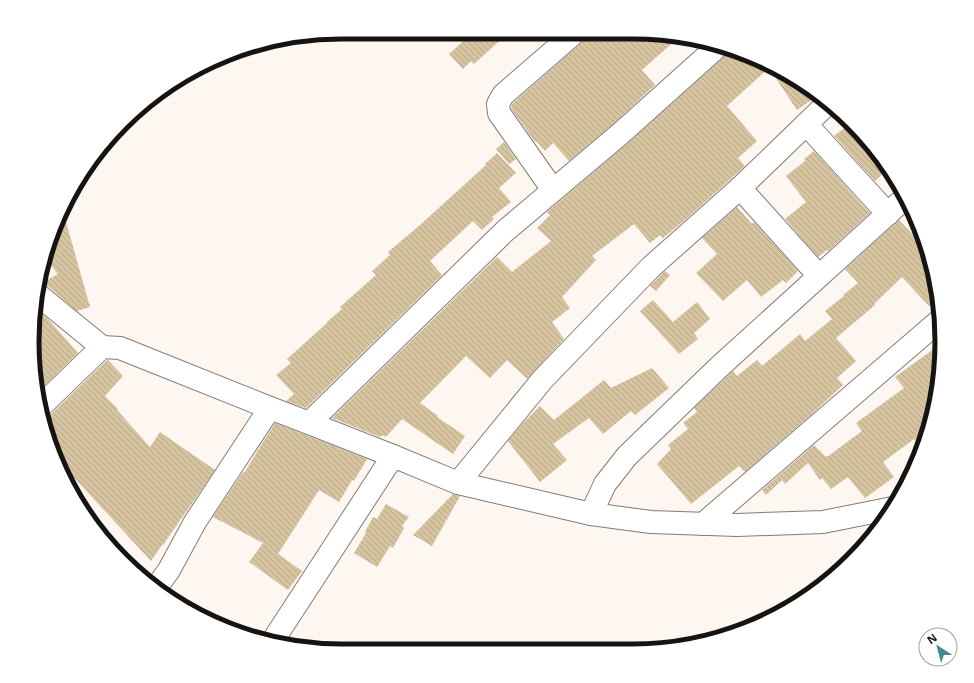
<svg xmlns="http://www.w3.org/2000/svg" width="974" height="683" font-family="'Noto Sans',sans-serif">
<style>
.building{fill:url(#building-back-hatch)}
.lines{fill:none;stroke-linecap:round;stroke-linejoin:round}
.minor-casing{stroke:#827c78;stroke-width:24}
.minor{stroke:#fff;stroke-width:22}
.rim{fill:none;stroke:#161412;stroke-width:5}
</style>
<defs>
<pattern id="building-back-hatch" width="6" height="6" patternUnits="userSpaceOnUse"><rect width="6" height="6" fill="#d6c4a0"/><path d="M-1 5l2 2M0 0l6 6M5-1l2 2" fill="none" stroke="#b7a889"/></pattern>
</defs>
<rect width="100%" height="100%" fill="#fdf6f1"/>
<!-- building -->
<g class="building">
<path d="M 471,34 L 506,35 L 474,64 L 471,61 L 463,69 L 449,54 Z"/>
<path d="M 585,36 L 678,38 L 642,70 L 655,85 L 612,125 L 569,161 L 553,143 L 545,151 L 536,141 L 535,142 L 511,108 L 511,107 L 513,103 L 579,45 Z"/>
<path d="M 729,51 L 787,73 L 817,96 L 797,110 L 769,68 L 727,106 L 757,141 L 738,158 L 745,166 L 685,220 L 663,238 L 660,235 L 650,243 L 634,224 L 592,256 L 596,260 L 562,297 L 570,308 L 552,322 L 564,339 L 527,379 L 507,360 L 490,378 L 466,356 L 420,403 L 438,416 L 437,417 L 465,436 L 453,454 L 402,419 L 386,437 L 382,435 L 380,437 L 332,418 L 497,257 L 512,272 L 551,241 L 537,228 L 550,215 L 547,212 L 628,143 L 725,56 Z"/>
<path d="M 851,123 L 867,141 L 862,145 L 885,172 L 875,181 L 834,136 Z"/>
<path d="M 504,142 L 516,159 L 509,164 L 496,149 Z"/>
<path d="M 814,151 L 870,213 L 828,251 L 827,250 L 818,257 L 785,219 L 806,202 L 786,176 L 805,161 L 804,159 Z"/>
<path d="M 497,153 L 516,173 L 499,188 L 511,202 L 492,217 L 494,219 L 482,230 L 473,221 L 430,261 L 442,275 L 306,408 L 286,401 L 294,394 L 276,375 L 291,363 L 287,359 L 327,323 L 327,322 L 342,309 L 340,307 L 376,275 L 372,271 L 390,255 L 388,252 L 420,225 L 486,165 L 485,164 Z"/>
<path d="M 737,207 L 752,224 L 754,222 L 798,271 L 786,283 L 783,280 L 761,297 L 747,280 L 723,301 L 696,273 L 717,254 L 702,238 Z"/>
<path d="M 63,211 L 90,307 L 77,311 L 45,284 L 42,283 L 58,274 L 46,259 L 56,223 Z"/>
<path d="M 899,220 L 913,235 L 915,233 L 925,243 L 936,281 L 938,299 L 929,306 L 902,277 L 874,304 L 875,305 L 836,338 L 856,361 L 837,378 L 843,385 L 812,414 L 745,472 L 739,466 L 691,504 L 657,464 L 671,449 L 668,445 L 688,429 L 683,423 L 697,412 L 694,408 L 733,371 L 737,376 L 757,360 L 762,366 L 800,334 L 805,341 L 832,319 L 825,311 L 844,296 L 843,295 L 858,283 L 845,269 Z"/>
<path d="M 665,271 L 670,275 L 656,291 L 650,286 Z"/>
<path d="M 653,300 L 673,322 L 697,302 L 710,319 L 694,333 L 698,339 L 679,354 L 640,311 Z"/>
<path d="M 35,308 L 48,319 L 78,353 L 38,392 Z"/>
<path d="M 942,343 L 936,402 L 922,449 L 914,439 L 883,462 L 894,477 L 865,498 L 848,477 L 831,489 L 822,478 L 820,480 L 808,463 L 785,484 L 782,480 L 766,495 L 762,490 L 814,445 L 825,456 L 827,456 L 827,457 L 862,431 L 856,423 L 904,388 L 895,377 Z"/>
<path d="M 107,360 L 108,360 L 123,376 L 105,396 L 118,409 L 117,410 L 150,447 L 160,432 L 215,470 L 163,545 L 162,545 L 151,561 L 67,470 L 62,474 L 44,419 L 49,416 Z"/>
<path d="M 652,368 L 669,388 L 635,415 L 631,411 L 603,434 L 589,418 L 553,444 L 567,460 L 540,482 L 508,441 L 523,423 L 540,406 L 554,420 L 604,380 L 611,388 Z"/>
<path d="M 275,423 L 367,459 L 354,481 L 352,480 L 339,502 L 319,490 L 278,554 L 302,571 L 288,590 L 249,562 L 263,543 L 213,517 L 243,472 L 244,473 Z"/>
<path d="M 453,494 L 460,496 L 432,546 L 413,535 Z"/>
<path d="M 386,504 L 409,517 L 402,526 L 404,528 L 393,548 L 390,546 L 377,567 L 354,553 L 366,533 L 365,532 L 373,517 L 377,519 Z"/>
</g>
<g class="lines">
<!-- minor casing -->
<g class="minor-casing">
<g id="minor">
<path d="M 806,124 L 888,214"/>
<path d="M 740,188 L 819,276"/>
<path d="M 553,190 L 499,113 L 498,104 L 503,95 L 571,36"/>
<path d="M 37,294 L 102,347 L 120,348 L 270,408 L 309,423 L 393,456 L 458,483 L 591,514 L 651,522 L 737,525 L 823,522 L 893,508"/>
<path d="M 40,407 L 102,347"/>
<path d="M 309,423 L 505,231 L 620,134 L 717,47"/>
<path d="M 458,483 L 543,379 L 651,267 L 740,188 L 827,104"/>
<path d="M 591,514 L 605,484 L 627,456 L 718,368 L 905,198"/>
<path d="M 703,524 L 940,320"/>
<path d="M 156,588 L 169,570 L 195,522 L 270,408"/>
<path d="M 272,642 L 393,456"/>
</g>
</g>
<!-- minor -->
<use href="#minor" class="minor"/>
</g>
<!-- crop -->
<path d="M0 0H974V683H0ZM341 39H633A302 302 0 0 1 935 341V342A302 302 0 0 1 633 644H341A302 302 0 0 1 39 342V341A302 302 0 0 1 341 39Z" fill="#fff" fill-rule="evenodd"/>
<path class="rim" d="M341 39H633A302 302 0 0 1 935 341V342A302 302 0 0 1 633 644H341A302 302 0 0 1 39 342V341A302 302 0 0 1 341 39Z"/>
<!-- north arrow -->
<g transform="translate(938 647) rotate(324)"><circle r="19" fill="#ffffff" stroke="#a2a1a0"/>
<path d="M0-3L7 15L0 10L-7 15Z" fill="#438a90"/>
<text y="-6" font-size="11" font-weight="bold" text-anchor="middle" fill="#161412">N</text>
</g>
</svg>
